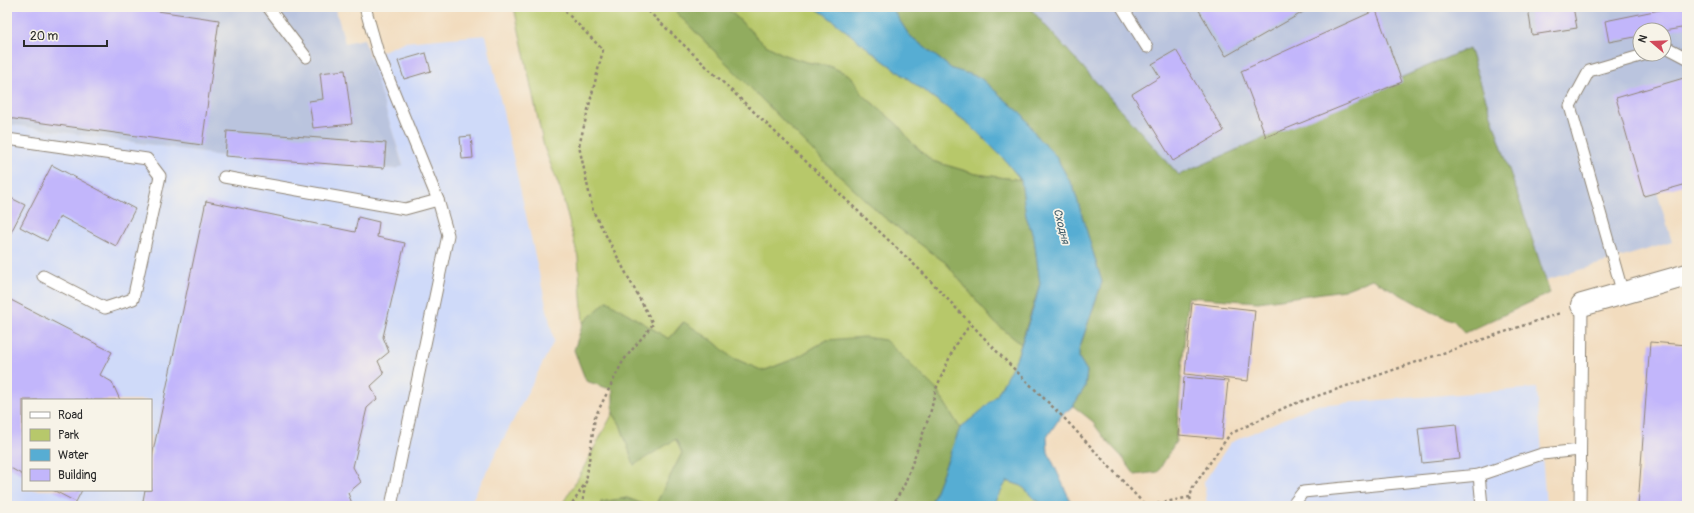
<svg xmlns="http://www.w3.org/2000/svg" width="1694" height="513" font-family="Pangolin,sans-serif">
<style>
.built{fill:#cfdaf9;fill-rule:evenodd}
.industrial{fill:#bac4de;fill-rule:evenodd}
.green{fill:#b7c86b;stroke:#717a4b}
.forest{fill:#91ac5f;stroke:#5e6c45}
.water{fill:#57add3;stroke:#416c7f}
.building{fill:#c2b6fb}
.lines{fill:none;stroke-linecap:round;stroke-linejoin:round}
.service-casing{stroke:#8e8474;stroke-width:13}
.minor-casing{stroke:#8e8474;stroke-width:24}
.path{stroke:#8e8474;stroke-width:2.5;stroke-dasharray:3 3;stroke-linecap:butt}
.service{stroke:#fff;stroke-width:11}
.minor{stroke:#fff;stroke-width:22}
.labels{text-anchor:middle;stroke-width:3.5;stroke-linejoin:round;paint-order:stroke}
.water-label{font-size:11px;font-style:italic;fill:#3a5866;stroke:#f7f3e8}
</style>
<rect width="100%" height="100%" fill="#f7f3e8"/>
<filter id="ink" filterUnits="userSpaceOnUse"><feTurbulence type="fractalNoise" baseFrequency=".025" numOctaves="2"/><feDisplacementMap in="SourceGraphic" scale="8" xChannelSelector="R" yChannelSelector="G"/><feConvolveMatrix kernelMatrix="1 2 1 2 8 2 1 2 1" color-interpolation-filters="sRGB"/></filter>
<filter id="wash" filterUnits="userSpaceOnUse"><feTurbulence type="fractalNoise" baseFrequency=".012" numOctaves="4" result="noise"/><feDisplacementMap in="SourceGraphic" scale="16" xChannelSelector="R" yChannelSelector="G"/><feGaussianBlur stdDeviation="0.9" result="paint"/><feColorMatrix in="noise" values="0 0 0 0 0 0 0 0 0 0 0 0 0 0 0 0 0 1.4 0 .05"/><feComposite in="paint" operator="in"/></filter>
<g filter="url(#wash)">
<rect width="100%" height="100%" fill="#f2dcbe"/>
<!-- built -->
<g class="built">
<path d="M 486,35 L 554,341 L 469,506 L 7,506 L 7,124 L 203,152 L 214,155 L 395,169 L 403,165 L 369,57 L 404,42 ZM 23,400 L 151,400 L 151,490 L 23,490 Z"/>
<path d="M 1537,388 L 1546,506 L 1207,506 L 1204,482 L 1230,443 L 1315,405 Z"/>
</g>
<!-- industrial -->
<g class="industrial">
<path d="M 7,7 L 335,7 L 345,43 L 364,39 L 403,166 L 395,169 L 225,156 L 213,155 L 203,152 L 7,124 Z"/>
<path d="M 1029,7 L 1687,7 L 1687,77 L 1616,98 L 1644,196 L 1657,192 L 1672,242 L 1546,280 L 1469,48 L 1179,176 ZM 1640,30 L 1664,30 L 1664,54 L 1640,54 Z"/>
</g>
<!-- green -->
<g class="green">
<path d="M 514,7 L 671,7 L 819,157 L 885,218 L 946,263 L 994,322 L 1021,344 C 1016,361 1008,380 997,395 C 987,408 972,418 960,428 L 936,389 L 827,340 L 794,359 L 763,371 L 731,357 L 713,341 L 683,322 L 669,339 L 607,301 L 583,323 L 578,257 L 562,194 L 544,147 Z"/>
<path d="M 726,7 L 814,7 L 826,15 L 881,59 L 969,124 L 1003,158 L 1021,180 L 976,174 L 932,161 L 912,143 L 898,125 L 863,95 L 851,76 L 829,66 L 806,62 L 784,55 L 764,44 Z"/>
<path d="M 613,413 L 620,424 L 634,464 L 675,438 L 682,453 L 655,506 L 648,506 L 627,498 L 601,502 L 601,506 L 561,506 L 577,480 Z"/>
<path d="M 1006,481 L 1022,486 L 1033,498 L 1046,506 L 992,506 Z"/>
</g>
<!-- forest -->
<g class="forest">
<path d="M 671,7 L 726,7 L 764,44 L 784,55 L 806,62 L 829,66 L 851,76 L 863,95 L 898,125 L 912,143 L 932,161 L 976,174 L 1021,180 L 1026,216 L 1034,238 L 1040,284 L 1021,344 L 994,322 L 946,263 L 885,218 L 819,157 Z"/>
<path d="M 891,7 L 1029,7 L 1179,175 L 1469,48 L 1550,293 L 1465,333 L 1454,321 L 1432,312 L 1372,279 L 1344,290 L 1258,302 L 1188,297 L 1176,441 L 1158,472 L 1135,475 L 1122,457 L 1105,439 L 1091,420 L 1073,406 L 1085,387 L 1087,371 L 1079,358 L 1079,350 L 1102,282 L 1074,189 L 1055,155 L 1038,138 L 1023,115 L 979,77 L 952,69 L 909,35 Z"/>
<path d="M 607,301 L 669,339 L 684,322 L 713,341 L 731,357 L 763,371 L 794,359 L 827,340 L 865,337 L 885,340 L 936,389 L 960,428 L 930,506 L 655,506 L 682,453 L 676,439 L 634,465 L 620,424 L 613,413 L 613,390 L 586,381 L 574,350 L 583,323 Z"/>
<path d="M 627,498 L 648,506 L 601,506 L 601,502 Z"/>
</g>
<!-- water -->
<path class="water" d="M 814,7 L 891,7 L 909,35 L 952,69 L 979,77 L 1023,115 L 1038,138 L 1055,155 L 1074,189 L 1102,282 L 1079,349 L 1079,358 L 1087,371 L 1085,387 L 1073,406 L 1061,416 L 1047,437 L 1048,452 L 1071,502 L 1070,506 L 1046,506 L 1033,498 L 1022,486 L 1007,481 L 992,506 L 930,506 L 960,428 L 982,410 L 997,395 L 1017,357 L 1034,306 L 1040,284 L 1034,238 L 1026,216 L 1021,180 L 1003,158 L 969,124 L 881,59 L 826,15 Z"/>
<g id="blocks">
<!-- building -->
<g class="building">
<path d="M 7,7 L 144,7 L 144,9 L 219,20 L 202,145 L 7,118 Z"/>
<path d="M 1197,7 L 1312,7 L 1226,56 Z"/>
<path d="M 1528,7 L 1573,7 L 1577,28 L 1532,35 Z"/>
<path d="M 1674,7 L 1687,7 L 1687,27 L 1664,31 L 1664,30 L 1640,30 L 1640,36 L 1609,42 L 1605,21 Z"/>
<path d="M 1376,10 L 1402,82 L 1266,137 L 1241,71 Z"/>
<path d="M 1176,50 L 1224,131 L 1173,161 L 1132,94 L 1160,77 L 1152,64 Z"/>
<path d="M 426,53 L 431,71 L 404,79 L 398,61 Z"/>
<path d="M 345,70 L 352,124 L 313,128 L 309,101 L 323,99 L 320,73 Z"/>
<path d="M 1687,77 L 1687,184 L 1644,196 L 1616,98 Z"/>
<path d="M 227,131 L 386,143 L 384,168 L 225,156 Z"/>
<path d="M 471,136 L 473,158 L 462,159 L 460,137 Z"/>
<path d="M 52,165 L 135,209 L 116,246 L 60,216 L 47,241 L 20,227 Z"/>
<path d="M 7,196 L 25,205 L 7,240 Z"/>
<path d="M 206,201 L 355,232 L 358,217 L 379,222 L 377,237 L 405,243 L 383,337 L 389,352 L 378,361 L 384,374 L 371,386 L 377,399 L 367,408 L 353,467 L 361,482 L 348,493 L 353,506 L 142,506 L 145,490 L 151,490 L 151,461 Z"/>
<path d="M 7,298 L 112,352 L 100,375 L 112,382 L 120,400 L 23,400 L 23,475 L 7,466 Z"/>
<path d="M 1192,303 L 1255,310 L 1248,381 L 1185,374 Z"/>
<path d="M 1650,342 L 1687,345 L 1687,506 L 1638,506 Z"/>
<path d="M 1184,377 L 1228,381 L 1222,439 L 1179,435 Z"/>
<path d="M 1456,424 L 1460,459 L 1422,463 L 1418,428 Z"/>
<path d="M 53,490 L 82,490 L 76,502 Z"/>
</g>
</g>
</g>
<g filter="url(#ink)">
<use href="#blocks" fill-opacity="0" stroke="#8e8474" stroke-width="1"/>
<g class="lines">
<!-- service casing -->
<g class="service-casing">
<g id="service">
<path d="M 268,7 L 306,57"/>
<path d="M 365,7 L 378,53 L 438,200 L 448,235 L 391,506"/>
<path d="M 1122,7 L 1147,47"/>
<path d="M 1664,49 L 1668,48 L 1687,58"/>
<path d="M 7,139 L 147,159 L 160,176 L 133,299 L 105,308 L 43,276"/>
<path d="M 224,177 L 405,209 L 438,200"/>
<path d="M 1623,294 L 1570,106 L 1589,71 L 1647,54"/>
<path d="M 1479,475 L 1482,506"/>
<path d="M 1292,506 L 1303,492 L 1479,475 L 1542,454 L 1580,450"/>
<path d="M 1580,506 L 1582,305"/>
</g>
</g>
<!-- minor casing -->
<g class="minor-casing">
<path id="minor" d="M 1582,305 L 1687,275"/>
</g>
<!-- path -->
<g class="path">
<path d="M 561,7 L 603,50 L 579,146 L 593,211 L 653,324 L 623,361 L 595,417 L 586,482 L 571,506"/>
<path d="M 644,7 L 924,274 L 1004,359 L 1065,419 L 1146,506"/>
<path d="M 582,506 L 585,485"/>
<path d="M 892,506 L 904,486 L 930,414 L 936,389 L 955,345 L 970,325"/>
<path d="M 1146,506 L 1190,497"/>
<path d="M 1192,506 L 1190,497 L 1193,487 L 1230,434 L 1288,406 L 1560,313"/>
</g>
<!-- service -->
<use href="#service" class="service"/>
<!-- minor -->
<use href="#minor" class="minor"/>
</g>
</g>
<g class="labels">
<!-- water labels -->
<g class="water-label">
<text transform="translate(1062 226) rotate(76)" y="4">Сходня</text>
</g>
</g>
<!-- margin -->
<rect width="1694" height="513" fill="none" stroke="#f7f3e8" stroke-width="24"/>
<!-- legend -->
<rect x="22" y="399" width="130" height="92" fill="#f7f3e8" stroke="#a5a39c"/>
<rect x="30" y="412" width="20" height="6" fill="#ffffff" stroke="#a5a39c"/>
<text x="58" y="419" font-size="12" fill="#2b2b2b">Road</text>
<rect x="30" y="429" width="20" height="12" fill="#b7c86b" stroke="#a5a39c"/>
<text x="58" y="439" font-size="12" fill="#2b2b2b">Park</text>
<rect x="30" y="449" width="20" height="12" fill="#57add3" stroke="#a5a39c"/>
<text x="58" y="459" font-size="12" fill="#2b2b2b">Water</text>
<rect x="30" y="469" width="20" height="12" fill="#c2b6fb" stroke="#a5a39c"/>
<text x="58" y="479" font-size="12" fill="#2b2b2b">Building</text>
<!-- north arrow -->
<g transform="translate(1652 42) rotate(289)"><circle r="19" fill="#f7f3e8" stroke="#a5a39c"/>
<path d="M0-3L7 15L0 10L-7 15Z" fill="#d1495b"/>
<text y="-6" font-size="11" font-weight="bold" text-anchor="middle" fill="#2b2b2b">N</text>
</g>
<!-- scale -->
<path d="M24 40v6h83v-6" fill="none" stroke="#2b2b2b" stroke-width="2"/>
<text x="30" y="40" font-size="12" fill="#2b2b2b" stroke="#f7f3e8" stroke-width="3" paint-order="stroke">20 m</text>
</svg>
